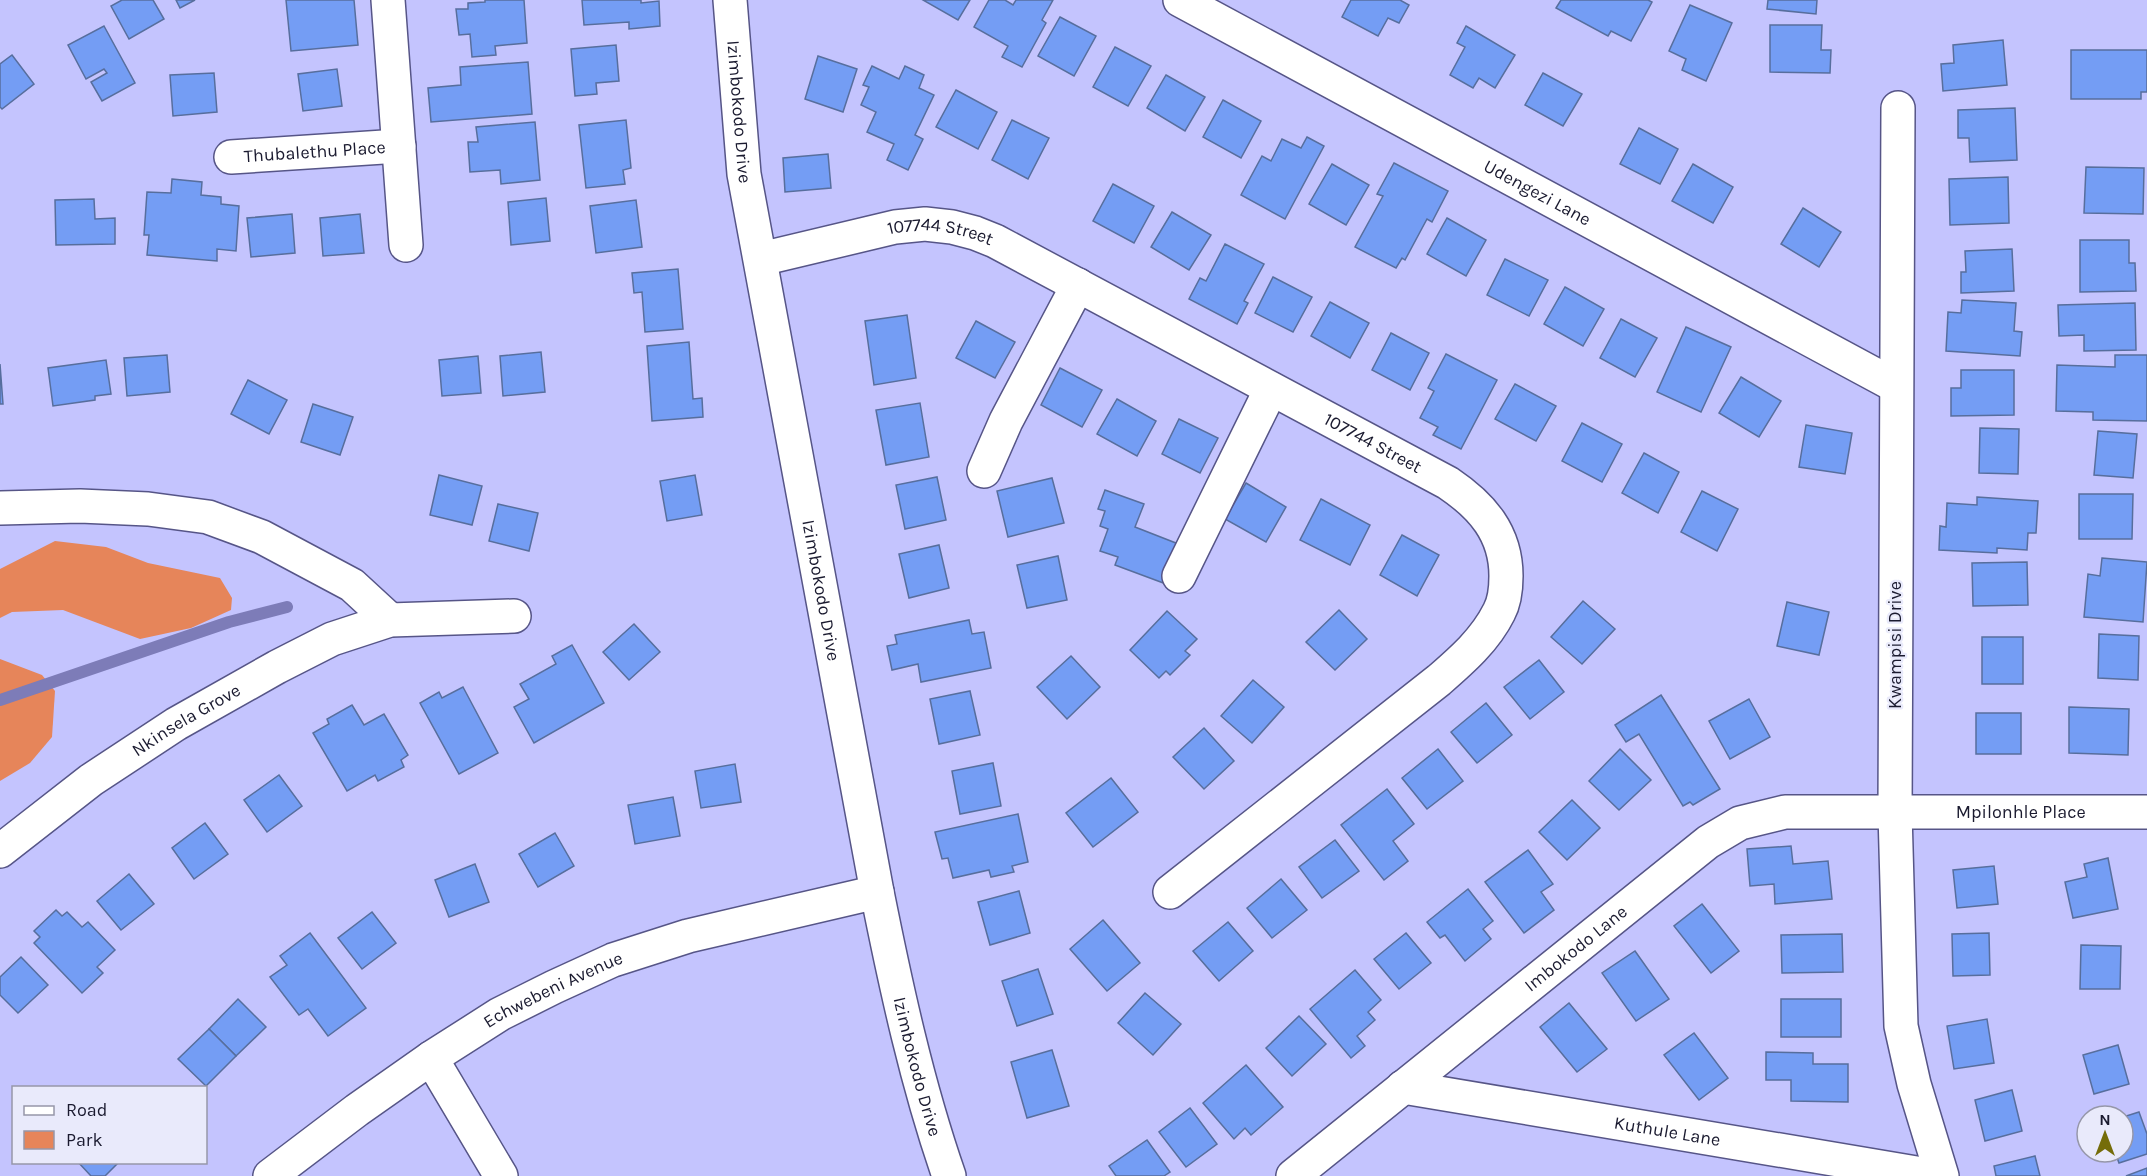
<svg xmlns="http://www.w3.org/2000/svg" width="2147" height="1176" font-family="Karla,sans-serif">
<style>
.green{fill:#e6855a}
.lines{fill:none;stroke-linecap:round;stroke-linejoin:round}
.stream{stroke:#7d7cb8;stroke-width:12}
.building{fill:#749df4;stroke:#576e9d;stroke-width:1.5}
.street-casing{stroke:#565587;stroke-width:36}
.street{stroke:#fff;stroke-width:33}
.labels{text-anchor:middle;stroke-width:4.5;stroke-linejoin:round;paint-order:stroke}
.street-label{font-size:18px;fill:#1a1a2f;stroke:#e9eafb}
</style>
<rect width="100%" height="100%" fill="#c4c4fe"/>
<!-- green -->
<g class="green">
<path d="M 55,541 L 106,547 L 148,563 L 220,578 L 232,598 L 231,610 L 191,628 L 140,639 L 63,610 L 12,612 L 0,618 L 0,569 Z"/>
<path d="M 0,659 L 42,675 L 55,691 L 52,737 L 30,763 L 0,781 Z"/>
</g>
<g class="lines">
<!-- stream -->
<path class="stream" d="M 0,700 L 229,622 L 287,607"/>
</g>
<!-- building -->
<g class="building">
<path d="M 122,0 L 153,0 L 164,19 L 129,39 L 111,6 Z"/>
<path d="M 176,0 L 195,0 L 180,8 Z"/>
<path d="M 286,0 L 354,0 L 358,45 L 291,51 Z"/>
<path d="M 485,0 L 524,0 L 527,43 L 495,46 L 496,55 L 472,57 L 470,34 L 459,35 L 456,9 L 468,9 L 468,3 L 485,2 Z"/>
<path d="M 582,0 L 641,0 L 641,3 L 659,1 L 660,26 L 629,29 L 629,22 L 584,25 Z"/>
<path d="M 923,0 L 970,0 L 958,20 Z"/>
<path d="M 989,0 L 1005,0 L 1013,5 L 1016,0 L 1053,0 L 1042,20 L 1046,23 L 1022,67 L 1002,57 L 1008,46 L 974,27 Z"/>
<path d="M 1351,0 L 1400,0 L 1409,5 L 1399,23 L 1388,18 L 1378,36 L 1342,17 Z"/>
<path d="M 1561,0 L 1648,0 L 1652,2 L 1631,41 L 1611,31 L 1608,36 L 1556,8 Z"/>
<path d="M 1768,0 L 1817,0 L 1816,14 L 1767,9 Z"/>
<path d="M 1690,5 L 1732,23 L 1706,81 L 1682,70 L 1686,59 L 1669,51 Z"/>
<path d="M 1060,17 L 1096,36 L 1074,76 L 1038,56 Z"/>
<path d="M 1770,25 L 1822,25 L 1821,50 L 1831,50 L 1830,73 L 1770,72 Z"/>
<path d="M 104,26 L 135,83 L 102,101 L 91,82 L 107,73 L 104,69 L 86,79 L 68,45 Z"/>
<path d="M 1466,26 L 1515,55 L 1495,88 L 1479,78 L 1473,88 L 1450,75 L 1465,47 L 1457,43 Z"/>
<path d="M 2003,40 L 2007,85 L 1943,91 L 1941,64 L 1954,63 L 1953,45 Z"/>
<path d="M 616,45 L 619,81 L 596,83 L 597,94 L 575,96 L 571,49 Z"/>
<path d="M 1115,47 L 1151,66 L 1128,106 L 1093,87 Z"/>
<path d="M 2071,50 L 2147,50 L 2147,92 L 2141,92 L 2141,99 L 2071,99 Z"/>
<path d="M 12,55 L 34,84 L 2,109 L 0,107 L 0,64 Z"/>
<path d="M 818,56 L 857,69 L 843,112 L 805,99 Z"/>
<path d="M 528,62 L 532,114 L 431,122 L 428,88 L 461,85 L 460,67 Z"/>
<path d="M 872,66 L 899,79 L 905,66 L 924,75 L 919,88 L 934,95 L 915,135 L 923,139 L 908,170 L 887,160 L 894,144 L 867,132 L 876,112 L 861,105 L 869,87 L 863,85 Z"/>
<path d="M 337,69 L 342,106 L 303,111 L 298,74 Z"/>
<path d="M 214,73 L 217,112 L 173,116 L 170,75 Z"/>
<path d="M 1543,73 L 1582,94 L 1563,126 L 1525,105 Z"/>
<path d="M 1166,75 L 1205,97 L 1185,131 L 1147,108 Z"/>
<path d="M 956,90 L 997,112 L 978,149 L 936,127 Z"/>
<path d="M 1223,100 L 1261,121 L 1241,158 L 1203,137 Z"/>
<path d="M 2015,108 L 2017,160 L 1970,162 L 1969,138 L 1958,138 L 1958,110 Z"/>
<path d="M 626,120 L 631,168 L 623,170 L 625,184 L 586,188 L 579,125 Z"/>
<path d="M 1012,120 L 1049,138 L 1028,179 L 992,160 Z"/>
<path d="M 535,122 L 540,180 L 501,184 L 500,170 L 470,172 L 468,142 L 478,142 L 476,127 Z"/>
<path d="M 1639,128 L 1678,149 L 1660,184 L 1620,164 Z"/>
<path d="M 1307,137 L 1324,146 L 1285,219 L 1241,195 L 1262,156 L 1271,161 L 1282,139 L 1301,148 Z"/>
<path d="M 828,154 L 831,188 L 785,192 L 783,158 Z"/>
<path d="M 1394,163 L 1448,191 L 1432,222 L 1427,219 L 1405,260 L 1402,258 L 1396,268 L 1355,247 L 1383,196 L 1377,194 Z"/>
<path d="M 1332,164 L 1369,185 L 1346,225 L 1309,204 Z"/>
<path d="M 1693,164 L 1733,187 L 1713,223 L 1672,201 Z"/>
<path d="M 2086,167 L 2144,168 L 2143,214 L 2084,213 Z"/>
<path d="M 2008,177 L 2009,223 L 1950,225 L 1949,179 Z"/>
<path d="M 172,179 L 202,182 L 201,195 L 221,197 L 221,204 L 239,206 L 236,251 L 217,249 L 217,261 L 147,255 L 149,235 L 144,235 L 147,192 L 171,193 Z"/>
<path d="M 1113,184 L 1154,206 L 1134,243 L 1093,221 Z"/>
<path d="M 546,198 L 550,241 L 511,245 L 508,202 Z"/>
<path d="M 94,199 L 95,219 L 115,218 L 115,244 L 56,245 L 55,200 Z"/>
<path d="M 636,200 L 642,247 L 596,253 L 590,206 Z"/>
<path d="M 1803,208 L 1841,232 L 1819,267 L 1781,244 Z"/>
<path d="M 1172,212 L 1211,235 L 1189,270 L 1151,247 Z"/>
<path d="M 292,214 L 295,253 L 251,257 L 247,218 Z"/>
<path d="M 360,214 L 364,253 L 323,256 L 320,218 Z"/>
<path d="M 1447,218 L 1486,240 L 1466,276 L 1427,254 Z"/>
<path d="M 2080,240 L 2129,240 L 2129,263 L 2135,263 L 2136,291 L 2080,292 Z"/>
<path d="M 1225,244 L 1264,264 L 1244,301 L 1248,303 L 1237,324 L 1189,299 L 1200,278 L 1206,281 Z"/>
<path d="M 2012,249 L 2014,291 L 1961,293 L 1961,272 L 1966,272 L 1965,251 Z"/>
<path d="M 1505,259 L 1548,280 L 1529,316 L 1487,295 Z"/>
<path d="M 678,269 L 683,329 L 645,332 L 642,292 L 634,293 L 632,273 Z"/>
<path d="M 1273,277 L 1312,297 L 1293,332 L 1255,313 Z"/>
<path d="M 1565,287 L 1604,309 L 1583,346 L 1544,324 Z"/>
<path d="M 1962,300 L 2016,303 L 2014,331 L 2022,332 L 2020,356 L 1946,351 L 1948,312 L 1961,313 Z"/>
<path d="M 1330,302 L 1369,323 L 1350,358 L 1311,336 Z"/>
<path d="M 2135,303 L 2136,350 L 2084,351 L 2084,335 L 2059,336 L 2058,305 Z"/>
<path d="M 907,315 L 916,378 L 874,385 L 865,321 Z"/>
<path d="M 1621,319 L 1657,338 L 1635,377 L 1600,358 Z"/>
<path d="M 976,321 L 1015,342 L 995,378 L 956,358 Z"/>
<path d="M 1686,327 L 1731,347 L 1701,412 L 1657,392 Z"/>
<path d="M 1391,333 L 1429,353 L 1410,390 L 1372,370 Z"/>
<path d="M 689,342 L 693,399 L 702,398 L 703,417 L 652,421 L 647,346 Z"/>
<path d="M 541,352 L 545,392 L 503,396 L 500,356 Z"/>
<path d="M 1446,354 L 1497,380 L 1461,449 L 1433,435 L 1438,427 L 1420,418 L 1434,391 L 1428,388 Z"/>
<path d="M 167,355 L 170,392 L 127,396 L 124,358 Z"/>
<path d="M 2115,355 L 2147,355 L 2147,421 L 2093,420 L 2093,412 L 2056,411 L 2057,365 L 2115,367 Z"/>
<path d="M 478,356 L 481,393 L 442,396 L 439,360 Z"/>
<path d="M 106,360 L 111,394 L 95,396 L 95,400 L 53,406 L 48,368 Z"/>
<path d="M 0,364 L 3,404 L 0,404 Z"/>
<path d="M 1060,368 L 1102,390 L 1082,427 L 1041,405 Z"/>
<path d="M 1961,370 L 2014,370 L 2014,415 L 1951,416 L 1951,388 L 1961,388 Z"/>
<path d="M 1741,377 L 1781,401 L 1759,437 L 1719,413 Z"/>
<path d="M 248,380 L 287,400 L 269,434 L 231,414 Z"/>
<path d="M 1515,384 L 1556,406 L 1536,441 L 1495,419 Z"/>
<path d="M 1117,399 L 1156,421 L 1137,456 L 1097,434 Z"/>
<path d="M 920,403 L 929,457 L 886,465 L 876,410 Z"/>
<path d="M 313,404 L 353,417 L 340,455 L 301,442 Z"/>
<path d="M 1179,419 L 1218,438 L 1200,473 L 1162,454 Z"/>
<path d="M 1582,423 L 1622,444 L 1602,482 L 1562,461 Z"/>
<path d="M 1806,425 L 1852,433 L 1845,474 L 1799,467 Z"/>
<path d="M 1980,428 L 2019,429 L 2018,474 L 1979,473 Z"/>
<path d="M 2098,431 L 2137,434 L 2133,478 L 2094,475 Z"/>
<path d="M 1644,453 L 1679,472 L 1658,513 L 1622,493 Z"/>
<path d="M 439,475 L 482,486 L 472,525 L 430,515 Z"/>
<path d="M 695,475 L 702,515 L 667,521 L 660,481 Z"/>
<path d="M 937,477 L 946,520 L 905,529 L 896,485 Z"/>
<path d="M 1052,478 L 1064,523 L 1008,537 L 997,491 Z"/>
<path d="M 1246,483 L 1286,507 L 1266,542 L 1225,519 Z"/>
<path d="M 1105,490 L 1144,504 L 1135,527 L 1181,545 L 1166,584 L 1115,565 L 1118,557 L 1100,551 L 1108,529 L 1100,526 L 1105,511 L 1098,509 Z"/>
<path d="M 1702,491 L 1738,509 L 1717,551 L 1681,532 Z"/>
<path d="M 2079,494 L 2133,494 L 2132,539 L 2079,539 Z"/>
<path d="M 1977,497 L 2038,501 L 2036,533 L 2028,533 L 2027,550 L 1997,548 L 1997,553 L 1939,550 L 1940,526 L 1946,527 L 1947,503 L 1977,505 Z"/>
<path d="M 1321,499 L 1370,525 L 1350,565 L 1300,540 Z"/>
<path d="M 498,504 L 538,513 L 529,551 L 489,541 Z"/>
<path d="M 1402,535 L 1439,555 L 1417,596 L 1380,575 Z"/>
<path d="M 939,545 L 949,588 L 909,598 L 899,554 Z"/>
<path d="M 1058,556 L 1067,600 L 1027,608 L 1017,565 Z"/>
<path d="M 2102,558 L 2147,562 L 2143,622 L 2084,617 L 2088,574 L 2100,576 Z"/>
<path d="M 2027,562 L 2028,605 L 1973,606 L 1972,563 Z"/>
<path d="M 1583,601 L 1615,629 L 1582,664 L 1551,637 Z"/>
<path d="M 1787,602 L 1829,612 L 1819,655 L 1777,646 Z"/>
<path d="M 1339,610 L 1367,639 L 1335,670 L 1306,642 Z"/>
<path d="M 1167,611 L 1197,639 L 1185,651 L 1190,655 L 1170,675 L 1166,671 L 1159,678 L 1130,650 Z"/>
<path d="M 969,620 L 972,634 L 984,632 L 991,668 L 921,682 L 918,664 L 892,670 L 887,646 L 897,644 L 895,635 Z"/>
<path d="M 634,624 L 660,652 L 629,680 L 603,652 Z"/>
<path d="M 2099,634 L 2139,636 L 2138,680 L 2098,678 Z"/>
<rect x="1982" y="637" width="41" height="47"/>
<path d="M 572,645 L 604,703 L 534,743 L 514,707 L 529,699 L 520,684 L 556,664 L 552,656 Z"/>
<path d="M 1071,656 L 1100,687 L 1067,719 L 1037,687 Z"/>
<path d="M 1539,660 L 1564,692 L 1530,719 L 1504,687 Z"/>
<path d="M 1253,680 L 1284,707 L 1252,743 L 1221,716 Z"/>
<path d="M 463,687 L 498,753 L 459,774 L 420,703 L 439,692 L 442,698 Z"/>
<path d="M 970,691 L 980,735 L 939,744 L 930,699 Z"/>
<path d="M 1661,695 L 1720,789 L 1693,805 L 1690,802 L 1683,806 L 1639,734 L 1626,742 L 1615,725 Z"/>
<path d="M 1749,699 L 1770,737 L 1730,759 L 1709,721 Z"/>
<path d="M 1486,703 L 1512,735 L 1477,763 L 1451,732 Z"/>
<path d="M 352,705 L 364,725 L 384,714 L 408,755 L 401,760 L 404,767 L 378,781 L 375,775 L 347,791 L 313,733 L 329,724 L 327,719 Z"/>
<path d="M 2069,707 L 2129,709 L 2128,755 L 2069,753 Z"/>
<rect x="1976" y="713" width="45" height="41"/>
<path d="M 1204,728 L 1234,761 L 1204,789 L 1173,757 Z"/>
<path d="M 1438,749 L 1463,781 L 1427,809 L 1402,778 Z"/>
<path d="M 1620,749 L 1651,780 L 1619,810 L 1589,781 Z"/>
<path d="M 993,763 L 1001,806 L 960,814 L 952,771 Z"/>
<path d="M 735,764 L 741,802 L 701,808 L 695,771 Z"/>
<path d="M 279,775 L 302,806 L 267,832 L 244,800 Z"/>
<path d="M 1111,778 L 1138,812 L 1093,847 L 1066,813 Z"/>
<path d="M 1387,789 L 1414,824 L 1393,841 L 1408,861 L 1384,880 L 1341,825 Z"/>
<path d="M 673,797 L 680,836 L 635,844 L 628,805 Z"/>
<path d="M 1572,800 L 1600,828 L 1567,860 L 1539,832 Z"/>
<path d="M 1018,814 L 1028,862 L 1012,866 L 1014,872 L 991,877 L 989,870 L 953,878 L 948,858 L 942,859 L 935,832 Z"/>
<path d="M 205,823 L 228,854 L 194,879 L 172,848 Z"/>
<path d="M 555,833 L 574,866 L 538,887 L 519,854 Z"/>
<path d="M 1335,840 L 1359,871 L 1322,898 L 1299,867 Z"/>
<path d="M 1791,846 L 1793,864 L 1828,861 L 1832,899 L 1775,904 L 1774,884 L 1750,886 L 1747,849 Z"/>
<path d="M 1528,850 L 1553,884 L 1541,892 L 1554,910 L 1524,933 L 1485,882 Z"/>
<path d="M 2108,858 L 2118,909 L 2073,918 L 2065,882 L 2087,877 L 2084,864 Z"/>
<path d="M 475,864 L 489,902 L 449,917 L 435,880 Z"/>
<path d="M 1994,866 L 1998,904 L 1957,908 L 1953,870 Z"/>
<path d="M 129,874 L 154,904 L 121,930 L 97,901 Z"/>
<path d="M 1281,879 L 1307,910 L 1272,938 L 1247,908 Z"/>
<path d="M 1468,889 L 1493,921 L 1483,929 L 1491,939 L 1465,961 L 1445,935 L 1440,938 L 1427,922 Z"/>
<path d="M 1019,891 L 1030,933 L 990,945 L 978,902 Z"/>
<path d="M 1702,904 L 1739,951 L 1711,973 L 1674,926 Z"/>
<path d="M 56,910 L 62,916 L 67,912 L 82,927 L 88,922 L 115,950 L 97,967 L 103,973 L 82,993 L 34,943 L 40,937 L 34,931 Z"/>
<path d="M 372,912 L 396,943 L 362,969 L 338,938 Z"/>
<path d="M 1103,920 L 1140,963 L 1107,991 L 1070,949 Z"/>
<path d="M 1228,922 L 1253,951 L 1219,981 L 1193,951 Z"/>
<path d="M 310,933 L 366,1008 L 328,1036 L 308,1009 L 299,1015 L 270,977 L 287,965 L 280,956 Z"/>
<path d="M 1406,933 L 1431,963 L 1399,989 L 1374,959 Z"/>
<path d="M 1989,933 L 1990,975 L 1953,976 L 1952,934 Z"/>
<path d="M 1842,934 L 1843,972 L 1782,973 L 1781,935 Z"/>
<path d="M 2081,945 L 2121,946 L 2120,989 L 2080,989 Z"/>
<path d="M 1635,951 L 1669,999 L 1636,1021 L 1602,973 Z"/>
<path d="M 21,957 L 48,985 L 18,1013 L 0,995 L 0,977 Z"/>
<path d="M 1038,969 L 1053,1014 L 1017,1026 L 1002,981 Z"/>
<path d="M 1355,970 L 1381,1000 L 1368,1012 L 1375,1020 L 1357,1036 L 1365,1046 L 1351,1058 L 1310,1009 Z"/>
<path d="M 1145,993 L 1181,1024 L 1153,1055 L 1118,1023 Z"/>
<path d="M 238,999 L 266,1027 L 236,1056 L 209,1029 Z"/>
<rect x="1781" y="999" width="60" height="38"/>
<path d="M 1569,1003 L 1607,1049 L 1577,1072 L 1540,1027 Z"/>
<path d="M 1299,1016 L 1326,1044 L 1292,1076 L 1266,1048 Z"/>
<path d="M 1987,1019 L 1994,1063 L 1954,1069 L 1947,1026 Z"/>
<path d="M 209,1029 L 236,1056 L 206,1086 L 178,1059 Z"/>
<path d="M 1694,1033 L 1728,1078 L 1699,1100 L 1664,1055 Z"/>
<path d="M 2118,1045 L 2129,1084 L 2094,1094 L 2083,1055 Z"/>
<path d="M 1052,1050 L 1069,1106 L 1027,1118 L 1011,1062 Z"/>
<path d="M 1766,1052 L 1813,1053 L 1813,1064 L 1848,1064 L 1848,1102 L 1791,1101 L 1791,1080 L 1766,1080 Z"/>
<path d="M 1246,1065 L 1283,1107 L 1251,1135 L 1245,1128 L 1234,1139 L 1203,1103 Z"/>
<path d="M 2012,1090 L 2022,1131 L 1985,1141 L 1975,1100 Z"/>
<path d="M 1190,1108 L 1217,1144 L 1186,1167 L 1159,1132 Z"/>
<path d="M 2139,1112 L 2147,1134 L 2147,1154 L 2119,1163 L 2115,1152 L 2123,1152 L 2123,1117 Z"/>
<path d="M 1147,1140 L 1170,1172 L 1164,1176 L 1116,1176 L 1109,1166 Z"/>
<path d="M 2035,1156 L 2040,1176 L 1996,1176 L 1994,1166 Z"/>
<path d="M 78,1162 L 119,1162 L 105,1176 L 91,1176 Z"/>
<path d="M 2147,1168 L 2147,1176 L 2126,1176 Z"/>
</g>
<g class="lines">
<!-- street casing -->
<g class="street-casing">
<g id="street">
<path d="M 388,0 L 406,245"/>
<path id="s1" d="M 730,0 L 744,174 L 877,892 C 896,987 917,1084 949,1176"/>
<path id="s2" d="M 1180,0 L 1896,386"/>
<path d="M 1898,108 L 1895,813 L 1901,1026 L 1914,1084 L 1942,1176"/>
<path id="s3" d="M 231,157 L 399,146"/>
<path id="s4" d="M 761,259 L 895,227 L 925,224 L 952,227 L 975,233 L 995,241 L 1448,483 C 1482,506 1506,533 1506,576 C 1506,588 1505,601 1499,612 C 1485,640 1462,660 1439,680 L 1170,892"/>
<path d="M 984,471 L 1006,421 L 1078,285"/>
<path d="M 0,508 L 80,506 L 148,509 L 208,517 L 262,537 L 352,585 L 390,620"/>
<path d="M 1179,576 L 1271,389"/>
<path id="s5" d="M 0,851 L 91,780 L 176,724 L 277,667 L 332,639 L 390,620 L 514,616"/>
<path d="M 431,1058 L 501,1176"/>
<path id="s6" d="M 1403,1087 L 1934,1176"/>
<path id="s7" d="M 270,1176 L 357,1110 L 431,1058 L 500,1014 L 554,987 L 613,960 L 688,936 L 877,892"/>
<path id="s8" d="M 1293,1176 L 1708,842 L 1740,823 L 1785,812 L 2147,812"/>
</g>
</g>
<!-- street -->
<use href="#street" class="street"/>
</g>
<g class="labels">
<!-- street labels -->
<g class="street-label">
<text dy="6" stroke="none"><textPath href="#s1" startOffset="112">Izimbokodo Drive</textPath></text>
<text dy="6" stroke="none"><textPath href="#s3" startOffset="84">Thubalethu Place</textPath></text>
<text dy="6" stroke="none"><textPath href="#s2" startOffset="406">Udengezi Lane</textPath></text>
<text dy="6" stroke="none"><textPath href="#s4" startOffset="184">107744 Street</textPath></text>
<text dy="6" stroke="none"><textPath href="#s4" startOffset="669">107744 Street</textPath></text>
<text dy="6" stroke="none"><textPath href="#s1" startOffset="598">Izimbokodo Drive</textPath></text>
<text transform="translate(1895 645) rotate(-90)" y="6">Kwampisi Drive</text>
<text dy="6" stroke="none"><textPath href="#s5" startOffset="228">Nkinsela Grove</textPath></text>
<text dy="6" stroke="none"><textPath href="#s8" startOffset="852">Mpilonhle Place</textPath></text>
<text dy="6" stroke="none"><textPath href="#s8" startOffset="363">Imbokodo Lane</textPath></text>
<text dy="6" stroke="none"><textPath href="#s7" startOffset="340">Echwebeni Avenue</textPath></text>
<text dy="6" stroke="none"><textPath href="#s1" startOffset="1084">Izimbokodo Drive</textPath></text>
<text dy="6" stroke="none"><textPath href="#s6" startOffset="268">Kuthule Lane</textPath></text>
</g>
</g>
<!-- legend -->
<rect x="12" y="1086" width="195" height="78" fill="#e9eafb" stroke="#9697a9" stroke-width="1.5"/>
<rect x="24" y="1106" width="30" height="9" fill="#ffffff" stroke="#9697a9" stroke-width="1.5"/>
<text x="66" y="1116" font-size="18" fill="#1a1a2f">Road</text>
<rect x="24" y="1131" width="30" height="18" fill="#e6855a" stroke="#9697a9" stroke-width="1.5"/>
<text x="66" y="1146" font-size="18" fill="#1a1a2f">Park</text>
<!-- north arrow -->
<g transform="translate(2105 1134)"><circle r="28" fill="#e9eafb" stroke="#9697a9" stroke-width="1.5"/>
<path d="M0-4.5L10 22L0 15L-10 22Z" fill="#756d0a"/>
<text y="-9" font-size="16" font-weight="bold" text-anchor="middle" fill="#1a1a2f">N</text>
</g>
</svg>
